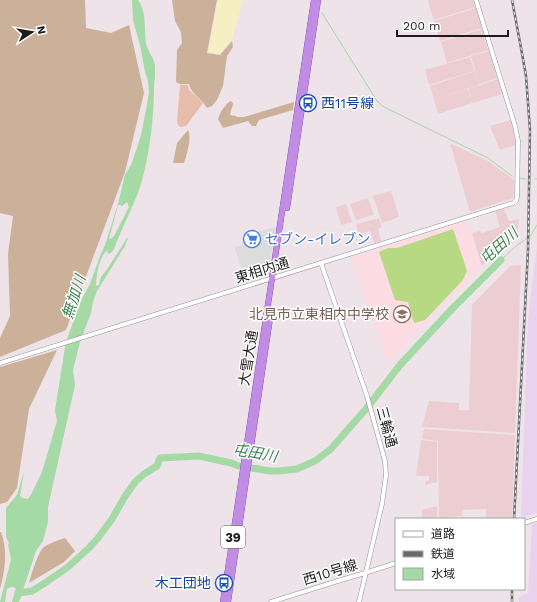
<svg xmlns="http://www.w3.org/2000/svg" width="537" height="602" font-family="'Work Sans','Noto Sans JP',sans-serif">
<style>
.commercial{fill:#e9d2ee}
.education{fill:#fddce3}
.farmland{fill:#ecced2}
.grass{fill:#e6bcaa}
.forest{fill:#cbb199}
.park{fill:#f6efc1}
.pitch{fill:#b7d983}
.parking{fill:#dcdcdc}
.water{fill:#a5d9a5;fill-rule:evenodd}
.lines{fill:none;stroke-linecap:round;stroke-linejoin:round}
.stream{stroke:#a5d9a5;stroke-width:1}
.river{stroke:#a5d9a5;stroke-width:7}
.minor-casing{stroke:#939393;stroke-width:5}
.highway-casing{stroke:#742ccf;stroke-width:6}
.minor{stroke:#fff;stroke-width:4}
.highway{stroke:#c08de2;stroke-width:5.5}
.rail-casing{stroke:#6a6a6a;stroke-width:2.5}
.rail{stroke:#fff;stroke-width:1;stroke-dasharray:3;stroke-linecap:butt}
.labels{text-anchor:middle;stroke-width:3;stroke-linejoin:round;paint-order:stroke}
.shield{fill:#fff;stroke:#606060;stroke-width:1}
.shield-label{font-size:13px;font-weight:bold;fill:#1c1c1c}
.transit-label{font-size:14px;fill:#164399;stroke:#fff;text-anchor:start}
.shop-label{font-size:14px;fill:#366cbe;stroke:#fff;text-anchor:start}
.street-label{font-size:14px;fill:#1c1c1c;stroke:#fff}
.education-label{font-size:14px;fill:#785e54;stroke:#fff;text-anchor:end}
.water-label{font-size:15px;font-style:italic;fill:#3f8252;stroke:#fff}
</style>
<rect width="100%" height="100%" fill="#ede3e8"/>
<!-- commercial -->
<g class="commercial">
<path d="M 537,247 L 537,513 L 521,517 L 528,320 Z"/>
<path d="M 537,523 L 537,602 L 519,602 L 519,597 L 528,593 L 532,524 Z"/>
</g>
<!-- education -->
<path class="education" d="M 467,220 L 481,266 L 388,362 L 350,257 Z"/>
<!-- farmland -->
<g class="farmland">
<path d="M 430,0 L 473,0 L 475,7 L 434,20 L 428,1 Z"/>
<path d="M 476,8 L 482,28 L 440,41 L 434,21 Z"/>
<path d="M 482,29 L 488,50 L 447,63 L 441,42 Z"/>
<path d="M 489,51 L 497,78 L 479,84 L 471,56 Z"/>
<path d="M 470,57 L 474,71 L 429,85 L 425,70 Z"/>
<path d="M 475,71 L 479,85 L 434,99 L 430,86 Z"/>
<path d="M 498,79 L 502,94 L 472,103 L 468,89 Z"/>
<path d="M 467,89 L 472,103 L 438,114 L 434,99 Z"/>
<path d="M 511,120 L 513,127 L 515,139 L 515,145 L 500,150 L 490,126 Z"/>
<path d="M 450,143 L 488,161 L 514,180 L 513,198 L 470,212 Z"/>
<path d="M 391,191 L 399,216 L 394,219 L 382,223 L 373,196 Z"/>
<path d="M 368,198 L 374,215 L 356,220 L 350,204 Z"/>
<path d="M 346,204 L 352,222 L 341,225 L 336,207 Z"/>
<path d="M 504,209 L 509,221 L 519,219 L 518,231 L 482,266 L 472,233 L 480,231 L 482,233 L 500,227 L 495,211 Z"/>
<path d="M 379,218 L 382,227 L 378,229 L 381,241 L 374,243 L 370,231 L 359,234 L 356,224 Z"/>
<path d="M 521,265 L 515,433 L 422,427 L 429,401 L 459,403 L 459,410 L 469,410 L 472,305 L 510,266 Z"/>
<path d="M 424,429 L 515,435 L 512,519 L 486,519 L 486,509 L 463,510 L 462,516 L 448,517 L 448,519 L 439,519 L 438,441 L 422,439 Z"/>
<path d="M 421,440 L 437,442 L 437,482 L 425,485 L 425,482 L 429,480 L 429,476 L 416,476 Z"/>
<path d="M 437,506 L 437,519 L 422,519 L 422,510 Z"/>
</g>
<!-- grass -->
<path class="grass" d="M 180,85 L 188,85 L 189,90 L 203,103 L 186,126 L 180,127 L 177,123 Z"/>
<!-- forest -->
<g class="forest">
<path d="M 0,0 L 85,0 L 86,28 L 111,33 L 129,25 L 144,93 L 125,172 L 66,330 L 0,357 L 0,338 L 10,316 L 8,254 L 13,216 L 0,213 Z"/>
<path d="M 172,0 L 217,0 L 207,53 L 220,55 L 232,41 L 233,47 L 227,56 L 223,86 L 217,100 L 212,106 L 207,108 C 202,99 191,94 189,84 L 180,84 L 176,82 L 177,50 L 182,43 L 181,32 L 175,21 Z"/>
<path d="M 230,101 L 233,103 C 233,107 230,111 230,115 L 236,116 L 237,117 L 244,117 L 294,102 L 293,110 L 259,120 L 256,126 L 252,126 L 248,121 L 223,128 L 218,119 C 220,112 224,106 230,101 Z"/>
<path d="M 188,130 C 192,137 187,154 184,163 L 173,163 L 177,143 Z"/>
<path d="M 57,350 L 29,409 L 17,488 L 7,502 L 0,504 L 0,367 Z"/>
<path d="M 0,532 L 1,532 C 8,551 5,570 0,589 Z"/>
<path d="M 65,538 L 75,551 L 64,562 L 29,583 C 31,575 38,552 44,547 C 50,543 59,540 65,538 Z"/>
</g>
<!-- park -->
<path class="park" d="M 218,0 L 243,0 L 236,27 L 232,39 L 220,54 L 208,52 Z"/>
<!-- pitch -->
<path class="pitch" d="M 453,229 L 467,271 L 463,280 L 425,320 L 414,323 L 408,302 L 395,300 L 379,252 L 388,248 L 397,248 Z"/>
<!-- parking -->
<path class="parking" d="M 276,227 L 268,275 L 245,283 L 235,247 L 259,241 L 257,232 Z"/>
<!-- water -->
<path class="water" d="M 132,0 L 138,0 C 147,12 144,30 146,44 C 148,52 155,59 155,67 C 155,73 155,79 154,85 C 154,118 150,152 141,184 C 134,206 122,227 114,249 L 112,252 L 109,254 L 107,252 L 108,250 C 99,255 96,277 96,286 L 99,285 L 101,277 L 108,268 L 127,238 L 128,238 L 125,246 L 97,291 L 93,302 L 91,313 L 80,342 L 73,370 L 75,385 L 48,507 L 48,522 L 43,541 L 36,551 L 19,602 L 12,602 L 16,589 C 14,586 10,587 7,589 L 5,602 L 0,602 L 11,560 L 9,549 L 8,544 L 9,543 L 6,537 L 6,508 L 17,495 L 24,472 L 20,496 L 22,498 L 28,499 L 31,495 L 42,472 L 57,421 L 55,410 L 65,347 L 68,336 L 82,299 L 90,284 L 100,256 L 105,245 L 118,204 L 125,175 L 131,165 L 137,148 L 142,131 L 149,93 L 148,81 L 145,72 L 140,45 L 133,20 ZM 127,202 L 129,207 L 114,236 L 112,238 L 109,239 L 118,205 L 120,205 L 122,206 Z"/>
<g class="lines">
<!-- stream -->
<g class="stream">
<path d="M 322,13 L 377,101 L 384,107 L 488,158 L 512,176"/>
<path d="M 520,178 L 526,179"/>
<path d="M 535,179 L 537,179"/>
<path d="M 501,260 L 515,247 L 531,235 L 537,225"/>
</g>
<!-- river -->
<path class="river" d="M 18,593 L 32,591 L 45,583 L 68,567 L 88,549 L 98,538 L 112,519 L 124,498 L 135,482 L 144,474 L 157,466 L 160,458 L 199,456 L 231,463 L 239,466 L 270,471 L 278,471 L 297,469 L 315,461 L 331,449 L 343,435 L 366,409 L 400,365 L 452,309 L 501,260"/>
<!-- minor casing -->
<g class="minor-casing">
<g id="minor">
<path d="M 321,263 L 367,396 L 385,461 L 386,475 L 382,504 L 359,602"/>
<path d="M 0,363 L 513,203 L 516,201 L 517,197 L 518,141 L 515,126 L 476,0"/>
<path d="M 524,523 L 537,519"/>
<path d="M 271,602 L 341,580 L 365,573 L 396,563"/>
</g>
</g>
<!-- highway casing -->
<g class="highway-casing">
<g id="highway">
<path d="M 287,208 L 318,0"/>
<path d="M 223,602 L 314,0"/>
<path d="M 228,602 L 270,318"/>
</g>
</g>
<!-- minor -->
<use href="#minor" class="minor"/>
<!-- highway -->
<use href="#highway" class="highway"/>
<!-- rail casing -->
<g class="rail-casing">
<g id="rail">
<path d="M 512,0 L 521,48 L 526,76 L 530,130 L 528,250 L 514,519"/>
<path d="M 512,602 L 512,589"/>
</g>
</g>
<!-- rail -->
<use href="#rail" class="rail"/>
</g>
<!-- icons -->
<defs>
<g id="bus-ring" transform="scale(0.9)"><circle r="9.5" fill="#fff" stroke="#1a4fb4" stroke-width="1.5"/><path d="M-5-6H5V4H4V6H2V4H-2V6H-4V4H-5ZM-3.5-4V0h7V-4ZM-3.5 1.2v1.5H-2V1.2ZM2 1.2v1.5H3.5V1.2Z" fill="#1a4fb4"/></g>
<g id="supermarket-ring" transform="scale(0.9)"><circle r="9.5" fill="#fff" stroke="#3f7fe0" stroke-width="1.5"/><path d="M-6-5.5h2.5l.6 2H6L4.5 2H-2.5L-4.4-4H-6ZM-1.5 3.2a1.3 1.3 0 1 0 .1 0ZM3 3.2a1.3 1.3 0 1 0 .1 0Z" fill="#3f7fe0"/></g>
<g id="school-ring" transform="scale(0.9)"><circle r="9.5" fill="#fff" stroke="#8d6e63" stroke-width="1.5"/><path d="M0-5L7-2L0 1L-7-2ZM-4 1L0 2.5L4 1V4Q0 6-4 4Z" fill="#8d6e63"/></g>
</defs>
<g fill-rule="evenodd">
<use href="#bus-ring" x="308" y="103"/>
<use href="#supermarket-ring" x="252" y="239"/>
<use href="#school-ring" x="402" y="314"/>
<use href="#bus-ring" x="224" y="583"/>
</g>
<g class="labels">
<!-- shield labels -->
<rect class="shield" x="221" y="526" width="24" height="22" rx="3"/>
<g class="shield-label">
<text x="233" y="542">39</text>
</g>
<!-- transit labels -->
<g class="transit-label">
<text x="321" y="108">西11号線</text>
<text x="211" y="588" text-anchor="end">木工団地</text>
</g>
<!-- shop labels -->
<g class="shop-label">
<text x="265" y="244">セブン-イレブン</text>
</g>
<!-- street labels -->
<g class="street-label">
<text transform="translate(262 270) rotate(-17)" y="5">東相内通</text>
<text transform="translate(248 358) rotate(-81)" y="5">大雪大通</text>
<text transform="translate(387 427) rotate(75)" y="5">三輪通</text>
<text transform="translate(330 572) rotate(-17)" y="5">西10号線</text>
</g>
<!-- education labels -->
<g class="education-label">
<text x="389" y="319">北見市立東相内中学校</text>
</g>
<!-- water labels -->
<g class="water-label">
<text transform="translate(499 246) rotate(-42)" y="5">屯田川</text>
<text transform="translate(74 297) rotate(-72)" y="5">無加川</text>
<text transform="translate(255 453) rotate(10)" y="5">屯田川</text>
</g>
</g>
<!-- legend -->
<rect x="395" y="518" width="130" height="72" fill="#ffffff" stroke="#a4a4a4"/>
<rect x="403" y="531" width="20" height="6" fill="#ffffff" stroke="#a4a4a4"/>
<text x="431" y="538" font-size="12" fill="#1c1c1c">道路</text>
<rect x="403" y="551" width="20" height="6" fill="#6a6a6a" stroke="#a4a4a4"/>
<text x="431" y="558" font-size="12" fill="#1c1c1c">鉄道</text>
<rect x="403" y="568" width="20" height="12" fill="#a5d9a5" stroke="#a4a4a4"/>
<text x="431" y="578" font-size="12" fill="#1c1c1c">水域</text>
<!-- north arrow -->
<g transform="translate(32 32) rotate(78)" stroke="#ffffff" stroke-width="3" paint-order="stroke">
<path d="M0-3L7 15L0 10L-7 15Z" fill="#1c1c1c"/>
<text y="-6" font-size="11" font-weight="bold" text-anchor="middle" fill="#1c1c1c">N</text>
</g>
<!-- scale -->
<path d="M397 30v6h111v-6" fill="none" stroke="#1c1c1c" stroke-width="2"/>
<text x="403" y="30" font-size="12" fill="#1c1c1c" stroke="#ffffff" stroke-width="3" paint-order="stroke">200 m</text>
</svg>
